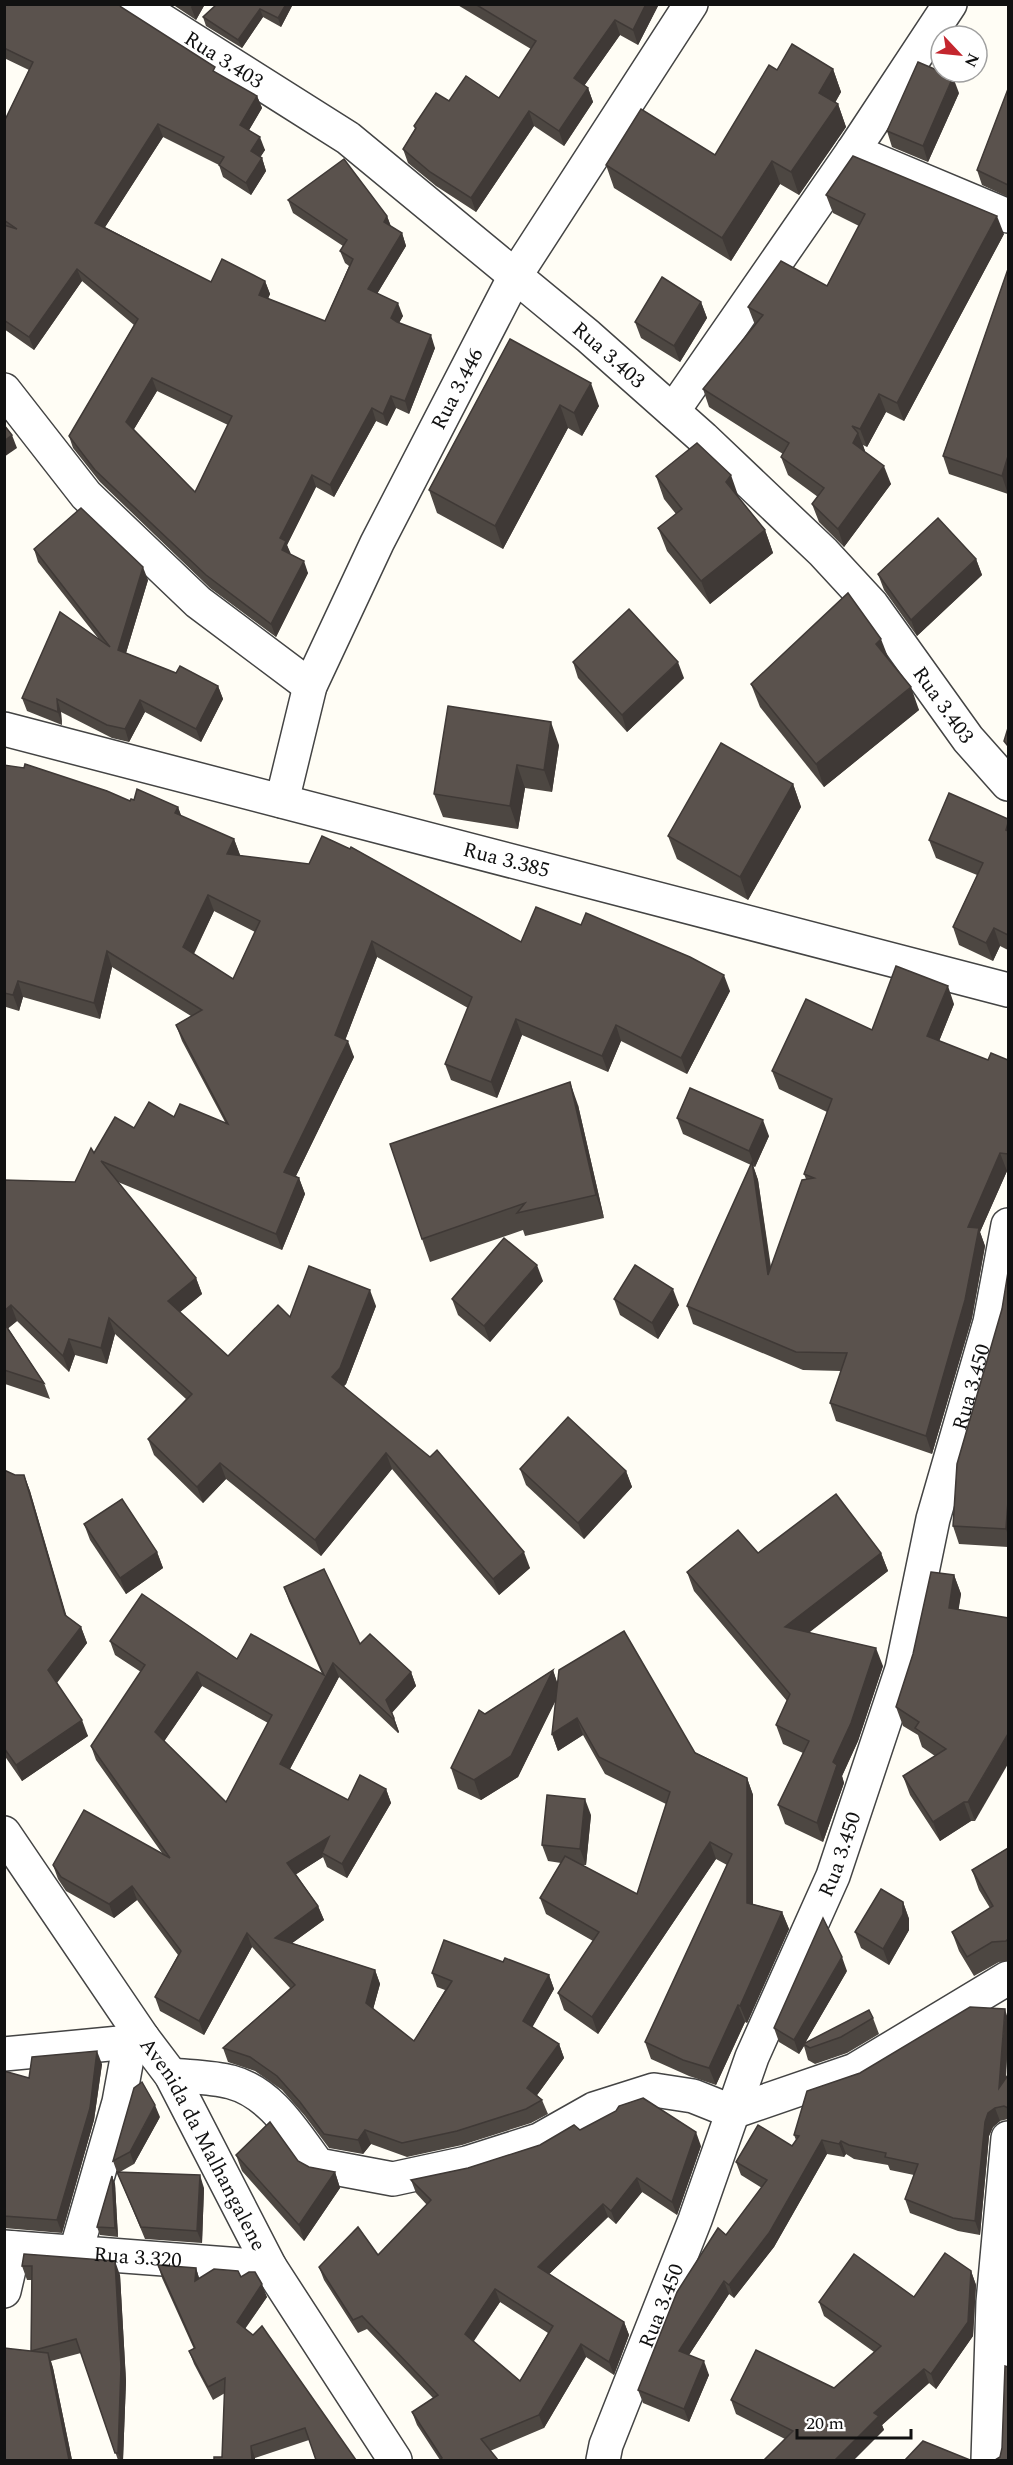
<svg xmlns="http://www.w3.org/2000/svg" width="1013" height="2465" font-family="Spectral,serif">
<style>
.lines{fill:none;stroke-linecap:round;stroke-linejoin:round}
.minor-casing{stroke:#444;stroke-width:36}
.minor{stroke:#fff;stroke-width:33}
.wall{fill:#4d4742;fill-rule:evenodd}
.shaded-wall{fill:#3f3936}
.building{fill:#5a524d;stroke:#3f3936;stroke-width:1.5;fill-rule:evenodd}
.labels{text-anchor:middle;stroke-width:6;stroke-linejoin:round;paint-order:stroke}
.street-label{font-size:21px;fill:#111;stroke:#fff}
</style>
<rect width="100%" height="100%" fill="#fffdf5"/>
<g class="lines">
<!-- minor casing -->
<g class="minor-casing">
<g id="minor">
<path id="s1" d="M 136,4 L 348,138 L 588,336 L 703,438 L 823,552 L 872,605 L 968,739 L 1008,784"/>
<path d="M 853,151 L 1008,216"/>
<path d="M 4,390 L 86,495 L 198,602 L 310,686"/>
<path d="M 673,411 L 853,151 L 950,4"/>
<path id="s2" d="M 4,729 L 1008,990"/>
<path id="s3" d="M 282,801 L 310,686 L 377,543 L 515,276 L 691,4"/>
<path id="s4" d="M 4,1833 L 143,2038 L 171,2075 L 270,2267 L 395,2460"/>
<path d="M 4,2054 L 130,2042 L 143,2038"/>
<path d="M 171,2075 C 190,2077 213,2077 231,2082 C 272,2093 294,2133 318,2165 L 393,2179 L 467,2163 L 539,2140 L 594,2109 L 654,2090 L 693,2096 L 733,2112 L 855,2070 L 1008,1978"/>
<path id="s5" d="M 4,2247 L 270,2267"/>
<path d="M 76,2251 L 119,2102 L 130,2042"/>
<path d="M 4,2291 L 14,2248"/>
<path id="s6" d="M 603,2460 L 606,2445 L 695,2220 L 752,2057 L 833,1876 L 902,1669 L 933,1519 L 990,1322 L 1008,1225"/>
<path d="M 988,2460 L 993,2302 L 1008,2138"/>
</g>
</g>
<!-- minor -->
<use href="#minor" class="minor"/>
</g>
<!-- wall -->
<g class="wall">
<path d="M 4,4 L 121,7 L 218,74 L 257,96 L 262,108 L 249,130 L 265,150 L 260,157 L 262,158 L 266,171 L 251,195 L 223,177 L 219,165 L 163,137 L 105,227 L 211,282 L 265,281 L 270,294 L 268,299 L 325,321 L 349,266 L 345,263 L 340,251 L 343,246 L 293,213 L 288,200 L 387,216 L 391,227 L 402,233 L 406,246 L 377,294 L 403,316 L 399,323 L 435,348 L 409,414 L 396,408 L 387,426 L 376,421 L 334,497 L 316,487 L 287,545 L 290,554 L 308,573 L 276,637 L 210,588 L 100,482 L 73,448 L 69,436 L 134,325 L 82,281 L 34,350 L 4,329 L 4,122 L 29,70 L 4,58 ZM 157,391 L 228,425 L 195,492 L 134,429 Z"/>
<path d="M 172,4 L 205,4 L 196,20 Z"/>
<path d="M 293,4 L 281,27 L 263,17 L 242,48 L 206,26 L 203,17 Z"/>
<path d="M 456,4 L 659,4 L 638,45 L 620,35 L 584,86 L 588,88 L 593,102 L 564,146 L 534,126 L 476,212 L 436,186 L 408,163 L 403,149 L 415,129 L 414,126 L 449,101 L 499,98 L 531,49 Z"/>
<path d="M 833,69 L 841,92 L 835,103 L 838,104 L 846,127 L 799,195 L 780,184 L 731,261 L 614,188 L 606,165 L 715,155 L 777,70 Z"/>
<path d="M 1008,89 L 1008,197 L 982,185 L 977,170 Z"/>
<path d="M 959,93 L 928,162 L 892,147 L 887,131 Z"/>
<path d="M 826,195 L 1004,234 L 904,421 L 886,412 L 867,447 L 863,445 L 865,451 L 864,452 L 891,484 L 844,547 L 819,522 L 812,504 L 818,497 L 788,475 L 781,457 L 783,454 L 709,407 L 703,389 L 755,325 L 748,307 L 827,286 L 859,226 L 833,213 Z"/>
<path d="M 1008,269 L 1008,494 L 949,474 L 943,456 Z"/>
<path d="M 701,302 L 707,318 L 680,362 L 641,338 L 635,322 Z"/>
<path d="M 510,339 L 599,406 L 582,436 L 568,428 L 503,549 L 437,513 L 429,490 Z"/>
<path d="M 656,476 L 739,498 L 765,530 L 773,553 L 710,604 L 667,551 L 658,528 L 676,514 L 664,499 Z"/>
<path d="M 34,549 L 148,580 L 126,653 L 176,673 L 218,686 L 223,699 L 201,742 L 145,712 L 129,742 L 112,738 L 61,712 L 62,725 L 27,711 L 22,698 L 98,638 L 38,562 Z"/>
<path d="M 976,559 L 982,575 L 917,636 L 884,590 L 878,574 Z"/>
<path d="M 889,659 L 919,710 L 824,787 L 760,707 L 751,684 Z"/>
<path d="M 573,662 L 684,678 L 627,732 L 578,678 Z"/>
<path d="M 559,745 L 552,792 L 525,788 L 518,829 L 443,817 L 434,794 Z"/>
<path d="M 4,765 L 130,801 L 178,807 L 181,816 L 234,839 L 240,855 L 521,942 L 730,991 L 687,1074 L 621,1041 L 608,1072 L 522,1035 L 497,1098 L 451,1080 L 445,1064 L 468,1008 L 377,957 L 345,1040 L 354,1057 L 296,1176 L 299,1178 L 305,1194 L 282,1250 L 118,1182 L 196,1278 L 202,1294 L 180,1312 L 228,1356 L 290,1317 L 376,1306 L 346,1384 L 344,1386 L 530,1568 L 499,1595 L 392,1469 L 321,1556 L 226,1479 L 203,1503 L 154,1455 L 148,1439 L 186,1399 L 115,1334 L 107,1364 L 75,1355 L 69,1372 L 17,1321 L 8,1328 L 44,1383 L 50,1399 L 5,1384 L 4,1386 L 4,1180 L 75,1182 L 94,1153 L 134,1128 L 174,1117 L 225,1122 L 182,1041 L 176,1025 L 191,1016 L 112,967 L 100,1019 L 23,997 L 19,1011 L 6,1007 L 4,1012 ZM 214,911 L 255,932 L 233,979 L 194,954 Z"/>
<path d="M 793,784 L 801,807 L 748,900 L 677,859 L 668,836 Z"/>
<path d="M 1008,819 L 1008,950 L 1000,946 L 993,961 L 959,945 L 953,927 L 977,875 L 936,858 L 929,840 Z"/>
<path d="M 954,1004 L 939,1041 L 988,1060 L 1008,1060 L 1008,1171 L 1007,1171 L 980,1232 L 985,1246 L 972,1318 L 932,1454 L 836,1421 L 830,1403 L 841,1371 L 803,1370 L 693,1324 L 687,1306 L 751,1165 L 683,1134 L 677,1118 L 769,1136 L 755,1167 L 753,1166 L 758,1180 L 771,1267 L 806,1179 L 804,1174 L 827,1112 L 779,1089 L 772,1071 L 872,1030 Z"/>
<path d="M 578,1105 L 604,1218 L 525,1236 L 523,1230 L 430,1262 L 422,1239 Z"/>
<path d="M 1008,1272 L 1008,1547 L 959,1544 L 953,1526 L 1002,1309 Z"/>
<path d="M 543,1281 L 490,1342 L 458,1315 L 452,1299 Z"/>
<path d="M 614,1299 L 679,1305 L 658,1339 L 620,1315 Z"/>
<path d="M 520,1469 L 626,1471 L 632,1487 L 584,1539 L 526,1485 Z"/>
<path d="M 4,1470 L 15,1475 L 24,1475 L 30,1491 L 66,1616 L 81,1627 L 87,1643 L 57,1683 L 88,1736 L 22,1781 L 4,1755 Z"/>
<path d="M 84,1524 L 157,1552 L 163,1568 L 126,1594 L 90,1540 Z"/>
<path d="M 758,1553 L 881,1553 L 888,1571 L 809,1632 L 883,1666 L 858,1741 L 842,1776 L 844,1783 L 823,1842 L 785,1824 L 778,1805 L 803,1753 L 783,1744 L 776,1725 L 787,1701 L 694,1591 L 687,1572 Z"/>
<path d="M 954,1575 L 961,1594 L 958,1610 L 975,1821 L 971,1821 L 940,1841 L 910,1795 L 903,1776 L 935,1756 L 922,1747 L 918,1735 L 903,1726 L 896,1707 Z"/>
<path d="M 284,1587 L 360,1644 L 411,1672 L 416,1686 L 392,1712 L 399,1732 L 398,1733 L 339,1677 L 290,1769 L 348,1800 L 386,1789 L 391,1803 L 347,1878 L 327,1867 L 323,1857 L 296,1874 L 318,1906 L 324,1920 L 292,1943 L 375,1970 L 380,1984 L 373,2009 L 414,2041 L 445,1990 L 437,1987 L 432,1973 L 503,1962 L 549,1975 L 554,1989 L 532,2027 L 559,2044 L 564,2058 L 537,2095 L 542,2100 L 548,2114 L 531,2123 L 462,2145 L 407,2157 L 371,2144 L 363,2154 L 329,2148 L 305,2116 L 282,2090 L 255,2071 L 228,2062 L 223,2048 L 290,1988 L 252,1947 L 204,2035 L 160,2011 L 155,1997 L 178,1955 L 137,1900 L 114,1918 L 66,1891 L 58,1879 L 53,1865 L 162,1853 L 96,1760 L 91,1746 L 141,1672 L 115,1655 L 110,1641 L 237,1659 L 322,1674 L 289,1601 ZM 202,1686 L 268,1723 L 226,1802 L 164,1741 Z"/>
<path d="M 553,1670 L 557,1683 L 747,1778 L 753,1795 L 753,1904 L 782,1912 L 789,1929 L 747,2023 L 745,2022 L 716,2085 L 689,2076 L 651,2059 L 645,2042 L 727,1865 L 716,1859 L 598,2034 L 564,2010 L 558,1993 L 593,1941 L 546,1914 L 540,1898 L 561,1863 L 548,1861 L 542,1845 L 591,1815 L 586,1865 L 580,1865 L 637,1894 L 666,1804 L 605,1774 L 583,1735 L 558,1751 L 552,1734 L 556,1700 L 518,1777 L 481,1800 L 458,1789 L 451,1768 L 485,1714 Z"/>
<path d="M 1008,1848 L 1008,1961 L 999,1962 L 974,1976 L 959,1951 L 952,1932 L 990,1908 L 979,1890 L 972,1870 Z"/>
<path d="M 903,1902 L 909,1919 L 909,1930 L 889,1965 L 861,1948 L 855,1932 Z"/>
<path d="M 847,1971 L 805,2043 L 873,2018 L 879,2034 L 847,2053 L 815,2064 L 808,2060 L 804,2046 L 799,2054 L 779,2042 L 774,2028 Z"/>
<path d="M 1008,2039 L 1006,2079 L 1008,2075 L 1008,2119 L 1000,2121 L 993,2127 L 989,2136 L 980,2235 L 958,2231 L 910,2213 L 905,2199 L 914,2175 L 890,2170 L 888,2165 L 854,2159 L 846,2154 L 844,2157 L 827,2154 L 774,2247 L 734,2298 L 729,2294 L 689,2355 L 709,2375 L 689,2422 L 643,2403 L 638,2390 L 726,2235 L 762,2188 L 741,2175 L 736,2162 L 792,2146 L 796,2140 L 794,2135 Z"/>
<path d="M 102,2064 L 94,2120 L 62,2233 L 4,2228 L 4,2071 L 29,2078 Z"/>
<path d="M 160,2117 L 134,2164 L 120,2172 L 204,2188 L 202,2243 L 145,2239 L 117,2172 L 113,2161 Z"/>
<path d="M 580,2130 L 701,2146 L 677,2215 L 642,2192 L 616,2224 L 608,2217 L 549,2274 L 624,2322 L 629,2335 L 614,2375 L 586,2357 L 544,2428 L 490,2451 L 440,2460 L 417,2425 L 412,2412 L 433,2398 L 367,2329 L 358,2333 L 324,2280 L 319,2267 L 378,2255 L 427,2205 L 416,2193 L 411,2180 L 468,2168 L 540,2145 ZM 500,2302 L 548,2333 L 520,2381 L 473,2341 Z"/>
<path d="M 236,2155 L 298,2161 L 309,2167 L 335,2172 L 340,2188 L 304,2241 L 242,2171 Z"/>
<path d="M 112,2176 L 115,2184 L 118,2237 L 100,2235 L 97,2227 Z"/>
<path d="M 24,2254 L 120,2275 L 126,2381 L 123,2460 L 118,2460 L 81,2353 L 51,2361 L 53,2368 L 72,2460 L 4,2460 L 31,2351 L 32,2280 L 27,2280 L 22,2266 Z"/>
<path d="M 158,2265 L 196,2268 L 199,2278 L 241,2277 L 267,2297 L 245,2329 L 356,2460 L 309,2440 L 255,2458 L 222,2457 L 225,2393 L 213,2400 L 194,2364 L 189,2351 L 194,2349 L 162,2278 Z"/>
<path d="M 971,2271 L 976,2285 L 973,2336 L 936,2389 L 929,2383 L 882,2425 L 884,2430 L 785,2439 L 736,2414 L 731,2400 L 834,2388 L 874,2352 L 824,2316 L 819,2302 L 914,2297 Z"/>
</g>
<!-- shaded-wall -->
<g class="shaded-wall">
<path d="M 193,4 L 205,4 L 196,20 L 191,7 Z"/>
<path d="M 286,4 L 293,4 L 281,27 L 278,18 Z"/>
<path d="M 646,4 L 659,4 L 638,45 L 633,30 Z"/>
<path d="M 260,9 L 263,17 L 242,48 L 238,40 Z"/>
<path d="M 615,20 L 620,35 L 579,93 L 574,78 Z"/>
<path d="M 833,69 L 841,92 L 827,116 L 819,93 Z"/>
<path d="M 953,77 L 959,93 L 928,162 L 923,146 Z"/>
<path d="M 588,88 L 593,102 L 564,146 L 559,131 Z"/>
<path d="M 257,96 L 262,108 L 245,137 L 240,125 Z"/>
<path d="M 838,104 L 846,127 L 799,195 L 791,172 Z"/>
<path d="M 529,111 L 534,126 L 476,212 L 471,198 Z"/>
<path d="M 158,124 L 163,137 L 100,235 L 95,223 Z"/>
<path d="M 260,137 L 265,150 L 256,164 L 251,151 Z"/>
<path d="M 262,158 L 266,171 L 251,195 L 246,183 Z"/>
<path d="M 772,161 L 780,184 L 731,261 L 722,238 Z"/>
<path d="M 387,216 L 392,229 L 384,222 Z"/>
<path d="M 997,216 L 1004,234 L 904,421 L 897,403 Z"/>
<path d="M 402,233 L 406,246 L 372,302 L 368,289 Z"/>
<path d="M 77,269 L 82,281 L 34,350 L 29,337 Z"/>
<path d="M 265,281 L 270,294 L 263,308 L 259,295 Z"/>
<path d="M 701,302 L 707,318 L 680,362 L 674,346 Z"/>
<path d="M 398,303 L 403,316 L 395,330 L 391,318 Z"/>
<path d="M 431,335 L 435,348 L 409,414 L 405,401 Z"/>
<path d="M 152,378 L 157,391 L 131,434 L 126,422 Z"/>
<path d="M 591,383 L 599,406 L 582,436 L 574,413 Z"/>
<path d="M 879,394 L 886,412 L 867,447 L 860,429 Z"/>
<path d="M 391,396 L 396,408 L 387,426 L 383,414 Z"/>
<path d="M 560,405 L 568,428 L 503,549 L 495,526 Z"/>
<path d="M 372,408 L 376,421 L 334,497 L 330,485 Z"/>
<path d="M 858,433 L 865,451 L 859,461 L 853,443 Z"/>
<path d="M 12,435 L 17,448 L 4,457 L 4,441 Z"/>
<path d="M 1008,456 L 1008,494 L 1002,476 Z"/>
<path d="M 884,466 L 891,484 L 844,547 L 838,529 Z"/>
<path d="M 312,475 L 316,487 L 287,545 L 291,554 L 282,550 L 280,538 Z"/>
<path d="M 731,475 L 739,498 L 726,482 Z"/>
<path d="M 765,530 L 773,553 L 710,604 L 701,581 Z"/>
<path d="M 976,559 L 982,575 L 917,636 L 911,620 Z"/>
<path d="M 304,561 L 308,573 L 276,637 L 271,624 Z"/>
<path d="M 143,567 L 148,580 L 123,663 L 118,650 Z"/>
<path d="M 881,639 L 890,662 L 876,644 Z"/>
<path d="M 678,662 L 684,678 L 627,732 L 622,715 Z"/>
<path d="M 218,686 L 223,699 L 201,742 L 196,729 Z"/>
<path d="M 911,687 L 919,710 L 824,787 L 816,764 Z"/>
<path d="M 57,699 L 61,712 L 62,725 L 58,712 Z"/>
<path d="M 140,700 L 145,712 L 129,742 L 125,729 Z"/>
<path d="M 551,722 L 559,745 L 552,792 L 544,770 Z"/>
<path d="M 517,765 L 525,788 L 518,829 L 510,806 Z"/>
<path d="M 793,784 L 801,807 L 748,900 L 740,877 Z"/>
<path d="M 178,807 L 184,823 L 175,813 Z"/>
<path d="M 234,839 L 240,855 L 233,870 L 227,854 Z"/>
<path d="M 208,895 L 214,911 L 189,963 L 183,947 Z"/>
<path d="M 994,928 L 1000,946 L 993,961 L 986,943 Z"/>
<path d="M 372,941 L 377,957 L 341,1051 L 335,1035 Z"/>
<path d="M 107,951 L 112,967 L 100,1019 L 94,1003 Z"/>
<path d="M 724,975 L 730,991 L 687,1074 L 681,1058 Z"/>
<path d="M 18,981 L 23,997 L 19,1011 L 13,995 Z"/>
<path d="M 948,986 L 954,1004 L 934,1054 L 927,1036 Z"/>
<path d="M 516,1019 L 522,1035 L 497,1098 L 491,1082 Z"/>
<path d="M 616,1025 L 621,1041 L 608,1072 L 602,1056 Z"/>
<path d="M 348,1041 L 354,1057 L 290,1188 L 284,1172 Z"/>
<path d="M 570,1082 L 578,1105 L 604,1218 L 596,1195 Z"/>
<path d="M 763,1120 L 769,1136 L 755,1167 L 749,1151 Z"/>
<path d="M 1000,1153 L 1007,1171 L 980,1232 L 985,1246 L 972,1318 L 932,1454 L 926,1436 L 968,1227 Z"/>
<path d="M 752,1162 L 758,1180 L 774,1293 L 768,1275 Z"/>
<path d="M 299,1178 L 305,1194 L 282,1250 L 276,1234 Z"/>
<path d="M 537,1265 L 543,1281 L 490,1342 L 484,1326 Z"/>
<path d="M 196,1278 L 202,1294 L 174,1317 L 168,1301 Z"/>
<path d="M 673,1289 L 679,1305 L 658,1339 L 652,1323 Z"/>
<path d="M 370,1290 L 376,1306 L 346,1384 L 337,1393 L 332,1377 Z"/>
<path d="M 11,1305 L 17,1321 L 5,1331 L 4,1311 Z"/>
<path d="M 109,1318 L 115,1334 L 107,1364 L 101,1348 Z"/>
<path d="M 69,1339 L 75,1355 L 69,1372 L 63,1356 Z"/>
<path d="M 386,1453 L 392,1469 L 321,1556 L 315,1540 Z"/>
<path d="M 220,1463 L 226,1479 L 203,1503 L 197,1487 Z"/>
<path d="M 626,1471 L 632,1487 L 584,1539 L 578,1523 Z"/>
<path d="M 24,1475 L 30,1491 L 71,1631 L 65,1615 Z"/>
<path d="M 1008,1501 L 1008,1535 L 1006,1529 Z"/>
<path d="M 157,1552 L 163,1568 L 126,1594 L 120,1578 Z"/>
<path d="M 524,1552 L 530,1568 L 499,1595 L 493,1579 Z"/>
<path d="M 881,1553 L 888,1571 L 792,1646 L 785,1627 Z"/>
<path d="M 954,1575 L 961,1594 L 956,1627 L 949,1608 Z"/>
<path d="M 81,1627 L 87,1643 L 54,1686 L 48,1670 Z"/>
<path d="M 876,1648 L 883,1666 L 858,1741 L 842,1776 L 844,1783 L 823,1842 L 817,1823 L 833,1762 Z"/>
<path d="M 333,1663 L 339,1677 L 285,1778 L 280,1764 Z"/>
<path d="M 553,1670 L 560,1691 L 518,1777 L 481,1800 L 474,1780 Z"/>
<path d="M 197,1672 L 202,1686 L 161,1746 L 155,1732 Z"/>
<path d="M 411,1672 L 416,1686 L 391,1714 L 386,1700 Z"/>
<path d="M 394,1718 L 399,1732 L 398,1733 L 393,1719 Z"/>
<path d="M 577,1718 L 583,1735 L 558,1751 L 552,1734 Z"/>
<path d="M 82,1720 L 88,1736 L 22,1781 L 16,1765 Z"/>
<path d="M 1008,1734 L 1008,1764 L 975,1821 L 968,1802 Z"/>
<path d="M 747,1778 L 753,1795 L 753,1920 L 747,1903 Z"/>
<path d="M 386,1789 L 391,1803 L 347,1878 L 342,1864 Z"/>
<path d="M 585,1799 L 591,1815 L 586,1865 L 580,1849 Z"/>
<path d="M 964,1802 L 971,1821 L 940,1841 L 933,1822 Z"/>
<path d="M 329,1837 L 322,1853 L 323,1857 L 292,1877 L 287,1863 Z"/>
<path d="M 710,1842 L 716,1859 L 598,2034 L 592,2017 Z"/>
<path d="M 132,1886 L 137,1900 L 114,1918 L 109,1904 Z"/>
<path d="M 903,1902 L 909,1919 L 909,1930 L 889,1965 L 883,1949 Z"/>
<path d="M 318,1906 L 324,1920 L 280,1952 L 275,1938 Z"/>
<path d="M 782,1912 L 789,1929 L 747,2023 L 740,2006 Z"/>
<path d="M 247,1933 L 252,1947 L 204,2035 L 199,2021 Z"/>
<path d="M 842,1957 L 847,1971 L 804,2045 L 803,2044 L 804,2046 L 799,2054 L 794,2040 Z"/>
<path d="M 375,1970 L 380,1984 L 371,2017 L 366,2003 Z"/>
<path d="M 549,1975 L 554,1989 L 528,2035 L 523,2021 Z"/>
<path d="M 738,2005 L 745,2022 L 716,2085 L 709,2068 Z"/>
<path d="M 1005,2009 L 1008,2019 L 1008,2039 L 1004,2101 L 999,2088 Z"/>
<path d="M 559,2044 L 564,2058 L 532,2102 L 527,2088 Z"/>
<path d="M 97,2051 L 102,2064 L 94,2120 L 62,2233 L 57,2220 Z"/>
<path d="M 155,2105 L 160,2117 L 134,2164 L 130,2152 Z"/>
<path d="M 995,2108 L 1000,2121 L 993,2127 L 989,2136 L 980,2235 L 975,2221 L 985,2122 L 988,2113 Z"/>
<path d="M 365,2130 L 371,2144 L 363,2154 L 358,2140 Z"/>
<path d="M 696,2132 L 701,2146 L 677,2215 L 672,2202 Z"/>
<path d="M 822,2140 L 827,2154 L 774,2247 L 734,2298 L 729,2285 Z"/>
<path d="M 841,2141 L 846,2154 L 844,2157 L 839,2144 Z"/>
<path d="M 335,2172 L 340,2188 L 304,2241 L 299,2225 Z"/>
<path d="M 200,2175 L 204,2188 L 202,2243 L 197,2231 Z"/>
<path d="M 112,2176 L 115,2184 L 118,2237 L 115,2228 Z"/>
<path d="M 637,2178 L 642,2192 L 616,2224 L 611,2211 Z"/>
<path d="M 603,2204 L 608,2217 L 543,2280 L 538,2267 Z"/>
<path d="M 115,2261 L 120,2275 L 126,2381 L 123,2460 L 121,2460 L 118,2453 Z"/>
<path d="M 196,2268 L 200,2281 L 195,2281 Z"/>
<path d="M 971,2271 L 976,2285 L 973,2336 L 936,2389 L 931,2374 Z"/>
<path d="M 724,2281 L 729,2294 L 683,2364 L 679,2351 Z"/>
<path d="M 262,2284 L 267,2297 L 241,2334 L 237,2322 Z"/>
<path d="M 495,2289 L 500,2302 L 470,2347 L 465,2334 Z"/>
<path d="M 624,2322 L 629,2335 L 614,2375 L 609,2362 Z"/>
<path d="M 581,2344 L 586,2357 L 544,2428 L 539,2415 Z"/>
<path d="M 48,2353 L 53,2368 L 72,2460 L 69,2460 Z"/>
<path d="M 704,2361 L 709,2375 L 689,2422 L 684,2409 Z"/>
<path d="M 924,2369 L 929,2383 L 882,2425 L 884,2430 L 854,2460 L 835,2460 L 874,2413 Z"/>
<path d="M 251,2446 L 255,2458 L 255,2460 L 252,2460 Z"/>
</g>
<!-- building -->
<g class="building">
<path d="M 4,4 L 119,4 L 121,7 L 215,67 L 213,71 L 257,96 L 240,125 L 260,137 L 251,151 L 262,158 L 246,183 L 219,165 L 224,157 L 158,124 L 95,223 L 211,282 L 222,259 L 265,281 L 259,295 L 325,321 L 353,259 L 340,251 L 347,240 L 288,200 L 344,159 L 387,216 L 384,222 L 402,233 L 368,289 L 398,303 L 391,318 L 397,322 L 431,335 L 405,401 L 391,396 L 383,414 L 372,408 L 330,485 L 312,475 L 280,538 L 286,541 L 282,550 L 304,561 L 271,624 L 206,575 L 95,470 L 69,436 L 138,319 L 77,269 L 29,337 L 4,320 L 4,225 L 17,229 L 4,220 L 4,122 L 33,62 L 4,48 ZM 152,378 L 232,416 L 195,492 L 126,422 Z"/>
<path d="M 217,4 L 286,4 L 278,18 L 260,9 L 238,40 L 203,17 Z"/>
<path d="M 475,4 L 646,4 L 633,30 L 615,20 L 574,78 L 588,88 L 559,131 L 529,111 L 471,198 L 430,172 L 403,149 L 416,128 L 414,126 L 436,93 L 449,101 L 466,76 L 499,98 L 536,41 Z"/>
<path d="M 792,44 L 833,69 L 819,93 L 838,104 L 791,172 L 772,161 L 722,238 L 606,165 L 641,109 L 715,155 L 769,65 L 777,70 Z"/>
<path d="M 918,62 L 953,77 L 923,146 L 887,131 Z"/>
<path d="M 1008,89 L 1008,185 L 977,170 Z"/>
<path d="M 853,156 L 997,216 L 897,403 L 879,394 L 860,429 L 852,426 L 858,433 L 853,443 L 884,466 L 838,529 L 812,504 L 824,488 L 781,457 L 789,443 L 703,389 L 763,315 L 748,307 L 781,261 L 827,286 L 865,214 L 826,195 Z"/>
<path d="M 1008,269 L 1008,456 L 1002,476 L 943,456 Z"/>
<path d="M 662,277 L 701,302 L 674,346 L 635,322 Z"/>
<path d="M 510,339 L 591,383 L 574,413 L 560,405 L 495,526 L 429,490 Z"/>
<path d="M 4,425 L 12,435 L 4,441 Z"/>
<path d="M 697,443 L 731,475 L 726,482 L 765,530 L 701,581 L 658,528 L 682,509 L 656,476 Z"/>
<path d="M 81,508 L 143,567 L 118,650 L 176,673 L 180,666 L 218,686 L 196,729 L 140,700 L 125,729 L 107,725 L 57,699 L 58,712 L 22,698 L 60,612 L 110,647 L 34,549 Z"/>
<path d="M 938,518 L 976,559 L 911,620 L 878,574 Z"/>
<path d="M 848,593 L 881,639 L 876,644 L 911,687 L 816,764 L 751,684 Z"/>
<path d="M 629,609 L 678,662 L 622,715 L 573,662 Z"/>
<path d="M 448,706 L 551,722 L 544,770 L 517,765 L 510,806 L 434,794 Z"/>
<path d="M 1008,728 L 1008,746 L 1004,741 Z"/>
<path d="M 721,743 L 793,784 L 740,877 L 668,836 Z"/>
<path d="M 25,764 L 107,791 L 130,801 L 131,799 L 134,800 L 137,789 L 178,807 L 175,813 L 234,839 L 227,854 L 309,864 L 322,836 L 350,849 L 351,847 L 521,942 L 536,907 L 581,925 L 586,913 L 690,957 L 724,975 L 681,1058 L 616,1025 L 602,1056 L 516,1019 L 491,1082 L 445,1064 L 472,997 L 372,941 L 335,1035 L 348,1041 L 284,1172 L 299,1178 L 276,1234 L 101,1161 L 196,1278 L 168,1301 L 228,1356 L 278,1305 L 290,1317 L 309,1266 L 370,1290 L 340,1368 L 332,1377 L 430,1457 L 437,1450 L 524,1552 L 493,1579 L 386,1453 L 315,1540 L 220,1463 L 197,1487 L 148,1439 L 192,1394 L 109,1318 L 101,1348 L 69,1339 L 63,1356 L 11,1305 L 4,1311 L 4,1180 L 75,1182 L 91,1148 L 94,1153 L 115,1117 L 134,1128 L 149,1102 L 174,1117 L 180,1104 L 228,1124 L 176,1025 L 202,1010 L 107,951 L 94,1003 L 18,981 L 13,995 L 4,993 L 4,765 L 24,768 ZM 208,895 L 260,921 L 233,979 L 183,947 Z"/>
<path d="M 949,793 L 1008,819 L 1008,823 L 1006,830 L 1008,831 L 1008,935 L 994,928 L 986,943 L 953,927 L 983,863 L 929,840 Z"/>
<path d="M 896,966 L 948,986 L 927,1036 L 988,1060 L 991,1053 L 1008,1060 L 1008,1154 L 1000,1153 L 968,1227 L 979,1228 L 965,1300 L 926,1436 L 830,1403 L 847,1353 L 796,1352 L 687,1306 L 752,1162 L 768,1275 L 802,1180 L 814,1178 L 804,1174 L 832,1099 L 772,1071 L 806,999 L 872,1030 Z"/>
<path d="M 570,1082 L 596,1195 L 517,1213 L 525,1203 L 422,1239 L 390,1144 Z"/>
<path d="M 690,1088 L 763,1120 L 749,1151 L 677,1118 Z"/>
<path d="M 504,1238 L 537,1265 L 484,1326 L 452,1299 Z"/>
<path d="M 635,1265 L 673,1289 L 652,1323 L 614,1299 Z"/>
<path d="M 1008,1272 L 1008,1501 L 1006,1529 L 953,1526 L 957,1464 L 1002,1309 Z"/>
<path d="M 4,1323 L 44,1383 L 4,1370 Z"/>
<path d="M 568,1417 L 626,1471 L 578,1523 L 520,1469 Z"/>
<path d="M 4,1470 L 15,1475 L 24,1475 L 65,1615 L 81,1627 L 48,1670 L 82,1720 L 16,1765 L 4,1748 Z"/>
<path d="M 836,1494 L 881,1553 L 785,1627 L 876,1648 L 851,1723 L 833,1762 L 837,1765 L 817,1823 L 778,1805 L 809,1741 L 776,1725 L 790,1694 L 687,1572 L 738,1530 L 758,1553 Z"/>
<path d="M 122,1499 L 157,1552 L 120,1578 L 84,1524 Z"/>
<path d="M 324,1569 L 360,1644 L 370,1634 L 411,1672 L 386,1700 L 394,1718 L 393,1719 L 333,1663 L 280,1764 L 348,1800 L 360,1775 L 386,1789 L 342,1864 L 322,1853 L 329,1837 L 287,1863 L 318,1906 L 275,1938 L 375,1970 L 366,2003 L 414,2041 L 452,1981 L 432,1973 L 444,1940 L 503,1962 L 505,1958 L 549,1975 L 523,2021 L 559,2044 L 527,2088 L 542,2100 L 526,2109 L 457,2131 L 402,2143 L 365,2130 L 358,2140 L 324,2134 L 300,2102 L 277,2076 L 250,2057 L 223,2048 L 295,1985 L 247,1933 L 199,2021 L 155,1997 L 181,1951 L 132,1886 L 109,1904 L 61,1877 L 53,1865 L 84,1810 L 170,1858 L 91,1746 L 145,1665 L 110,1641 L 142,1594 L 237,1659 L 251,1634 L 324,1675 L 284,1587 ZM 197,1672 L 272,1715 L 226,1802 L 155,1732 Z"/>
<path d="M 931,1572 L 954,1575 L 949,1608 L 1008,1618 L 1008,1734 L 968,1802 L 964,1802 L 933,1822 L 903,1776 L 946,1749 L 915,1728 L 919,1722 L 896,1707 L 913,1654 Z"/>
<path d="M 624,1631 L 695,1753 L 747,1778 L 747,1903 L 782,1912 L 740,2006 L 738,2005 L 709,2068 L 683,2060 L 645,2042 L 732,1854 L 710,1842 L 592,2017 L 558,1993 L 599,1932 L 540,1898 L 565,1856 L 637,1894 L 670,1792 L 599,1757 L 577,1718 L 552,1734 L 559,1670 Z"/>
<path d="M 553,1670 L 511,1756 L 474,1780 L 451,1768 L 479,1710 L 485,1714 Z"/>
<path d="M 547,1795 L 585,1799 L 580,1849 L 542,1845 Z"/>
<path d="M 1008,1848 L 1008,1939 L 1006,1941 L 992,1942 L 967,1957 L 952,1932 L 993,1906 L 972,1870 Z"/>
<path d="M 881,1889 L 903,1902 L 903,1914 L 883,1949 L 855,1932 Z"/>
<path d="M 823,1918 L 842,1957 L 794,2040 L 774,2028 Z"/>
<path d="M 970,2007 L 1005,2009 L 999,2088 L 1008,2075 L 1008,2108 L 1004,2106 L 995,2108 L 988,2113 L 985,2122 L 975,2221 L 953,2218 L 905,2199 L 918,2164 L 885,2157 L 886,2153 L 849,2145 L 841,2141 L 839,2144 L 822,2140 L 769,2233 L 729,2285 L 724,2281 L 679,2351 L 704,2361 L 684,2409 L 638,2390 L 677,2292 L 718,2228 L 726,2235 L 767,2180 L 736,2162 L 758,2125 L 792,2146 L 799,2136 L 794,2135 L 807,2091 L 860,2073 Z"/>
<path d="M 869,2010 L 873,2018 L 841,2037 L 810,2048 L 803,2044 Z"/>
<path d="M 97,2051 L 90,2108 L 57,2220 L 4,2216 L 4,2071 L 29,2078 L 32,2057 Z"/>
<path d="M 142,2082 L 155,2105 L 130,2152 L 113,2161 L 134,2088 Z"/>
<path d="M 643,2098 L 696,2132 L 672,2202 L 637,2178 L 611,2211 L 603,2204 L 538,2267 L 624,2322 L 609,2362 L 581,2344 L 539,2415 L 481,2439 L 498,2460 L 440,2460 L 442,2458 L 412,2412 L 438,2395 L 362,2316 L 353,2320 L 319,2267 L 358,2227 L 378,2255 L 431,2200 L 411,2180 L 468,2168 L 540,2145 L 574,2125 L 580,2130 L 616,2111 L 619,2106 ZM 495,2289 L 553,2326 L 520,2381 L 465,2334 Z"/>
<path d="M 270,2122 L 298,2161 L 309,2167 L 335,2172 L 299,2225 L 236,2155 Z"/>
<path d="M 117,2172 L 200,2175 L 197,2231 L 141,2227 Z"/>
<path d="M 112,2176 L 115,2228 L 97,2227 Z"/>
<path d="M 945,2253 L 971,2271 L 968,2322 L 931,2374 L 924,2369 L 874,2413 L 879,2416 L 835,2460 L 764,2460 L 793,2431 L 731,2400 L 756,2350 L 834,2388 L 881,2346 L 819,2302 L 854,2254 L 914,2297 Z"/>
<path d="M 24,2254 L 115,2261 L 121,2367 L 118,2453 L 115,2453 L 76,2339 L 31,2351 L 32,2266 L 22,2266 Z"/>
<path d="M 158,2265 L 196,2268 L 195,2281 L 214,2269 L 238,2271 L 241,2277 L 249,2272 L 255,2272 L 262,2284 L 237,2322 L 253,2335 L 262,2326 L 356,2460 L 316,2460 L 305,2428 L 251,2446 L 252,2460 L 214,2460 L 214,2457 L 222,2457 L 225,2378 L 208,2387 L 189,2351 L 195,2348 Z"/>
<path d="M 4,2348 L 48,2353 L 69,2460 L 4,2460 Z"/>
<path d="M 1005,2366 L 1008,2367 L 1008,2460 L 995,2460 L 1000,2457 L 1002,2448 Z"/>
<path d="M 923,2441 L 970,2460 L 971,2460 L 905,2460 Z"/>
</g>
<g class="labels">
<!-- street labels -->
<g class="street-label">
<text dy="7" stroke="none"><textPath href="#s1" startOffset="104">Rua 3.403</textPath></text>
<text dy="7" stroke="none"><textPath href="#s1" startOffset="590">Rua 3.403</textPath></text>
<text dy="7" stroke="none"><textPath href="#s3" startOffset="450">Rua 3.446</textPath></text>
<text dy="7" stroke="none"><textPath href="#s1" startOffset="1076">Rua 3.403</textPath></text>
<text dy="7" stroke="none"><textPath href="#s2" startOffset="519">Rua 3.385</textPath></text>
<text dy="7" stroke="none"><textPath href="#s6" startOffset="1137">Rua 3.450</textPath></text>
<text dy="7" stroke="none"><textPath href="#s6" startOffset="651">Rua 3.450</textPath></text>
<text dy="7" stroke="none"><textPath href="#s4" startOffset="370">Avenida da Malhangalene</textPath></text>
<text dy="7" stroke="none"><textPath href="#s5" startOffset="134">Rua 3.320</textPath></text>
<text dy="7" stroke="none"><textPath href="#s6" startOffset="165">Rua 3.450</textPath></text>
</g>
</g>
<!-- border -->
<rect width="1013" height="2465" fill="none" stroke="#111111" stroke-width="12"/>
<!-- north arrow -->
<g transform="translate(959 54) rotate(116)"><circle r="28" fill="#ffffff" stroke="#a0a0a0" stroke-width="1.5"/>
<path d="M0-4.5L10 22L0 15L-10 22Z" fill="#c4262e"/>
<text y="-9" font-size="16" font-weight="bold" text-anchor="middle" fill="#111111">N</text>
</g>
<!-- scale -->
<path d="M797 2429v9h114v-9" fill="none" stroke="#111111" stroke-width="3"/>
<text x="806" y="2429" font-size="18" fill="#111111" stroke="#ffffff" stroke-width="4.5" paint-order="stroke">20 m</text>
</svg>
